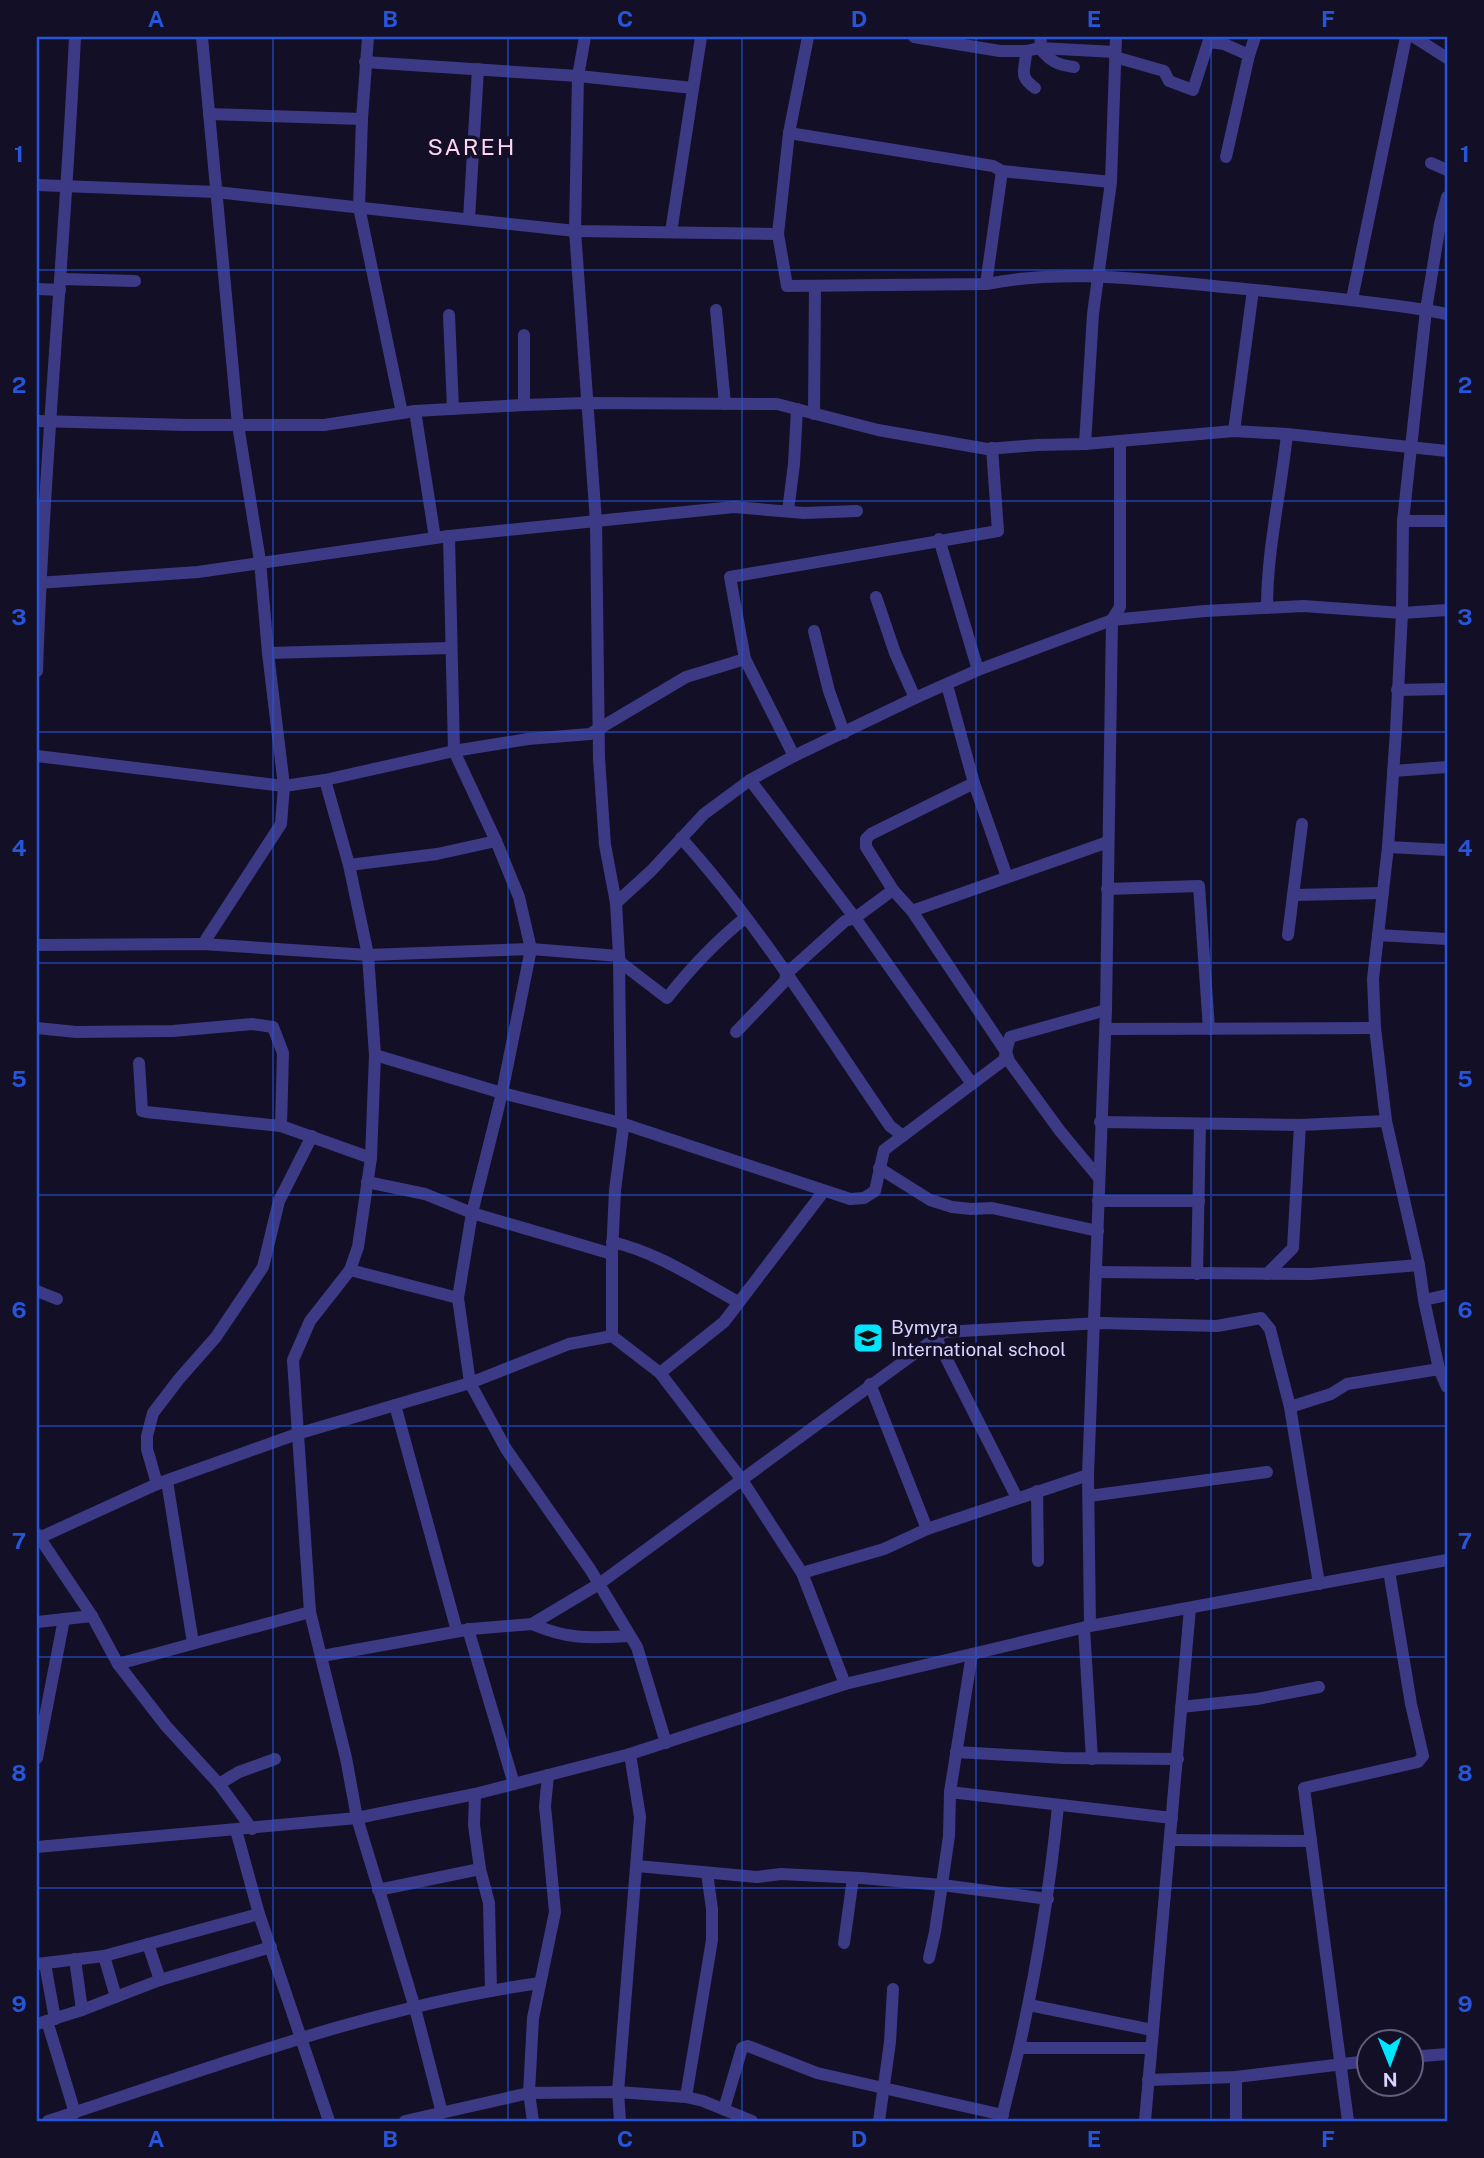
<svg xmlns="http://www.w3.org/2000/svg" width="1484" height="2158" font-family="'Public Sans',sans-serif">
<style>
.lines{fill:none;stroke-linecap:round;stroke-linejoin:round}
.minor{stroke:#3d3a85;stroke-width:12}
.grid{fill:none;stroke:#2655da;stroke-width:2;stroke-opacity:0.55}
.labels{text-anchor:middle;stroke-width:7;stroke-linejoin:round;paint-order:stroke}
.poi-label{font-size:19px;fill:#d9d4ff;stroke:#130f26;text-anchor:start}
.quarter-label{font-size:23px;letter-spacing:2px;fill:#ffd6f0;stroke:#130f26}
.neatline{fill:none;stroke:#2655da;stroke-width:2.5}
.grid-label{font-size:23px;text-anchor:middle;font-weight:bold;fill:#2655da}
</style>
<rect width="100%" height="100%" fill="#130f26"/>
<g class="lines">
<!-- minor -->
<g class="minor">
<path d="M 202,37 L 238,425 L 260,561 L 268,653 L 284,786 L 281,824 L 203,944"/>
<path d="M 368,37 L 362,119 L 359,207 L 402,413"/>
<path d="M 585,37 L 578,76 L 575,231 L 596,522 L 599,758 L 605,845 L 616,903 L 619,956 L 621,1123 L 623,1129 L 615,1190 L 612,1254"/>
<path d="M 808,37 L 789,133 L 778,234 L 787,286 L 986,284 C 1064,269 1136,279 1214,286 C 1285,293 1356,299 1426,310 L 1440,224 L 1447,197"/>
<path d="M 914,37 L 1000,51 L 1026,51 L 1040,48 L 1115,52"/>
<path d="M 1041,37 L 1040,48 C 1050,61 1057,65 1074,67"/>
<path d="M 1414,37 L 1447,58"/>
<path d="M 1210,42 L 1224,44 L 1249,55"/>
<path d="M 1026,51 C 1026,70 1017,75 1035,88"/>
<path d="M 1115,57 L 1164,71 L 1169,81 L 1193,90 L 1210,37"/>
<path d="M 365,62 L 578,76 L 693,88"/>
<path d="M 209,114 L 362,119"/>
<path d="M 789,133 L 993,166 L 1002,171 L 1111,182"/>
<path d="M 1226,157 L 1249,55 L 1255,37"/>
<path d="M 1431,163 L 1447,170"/>
<path d="M 37,185 L 216,192 L 575,231 L 778,234"/>
<path d="M 469,219 L 478,69"/>
<path d="M 671,232 L 701,37"/>
<path d="M 61,279 L 135,281"/>
<path d="M 986,284 L 1002,171"/>
<path d="M 37,289 L 60,290"/>
<path d="M 1352,299 L 1406,37"/>
<path d="M 716,310 L 725,404"/>
<path d="M 1447,314 L 1426,310 L 1403,521 L 1402,613 L 1396,731 L 1388,847 L 1373,979 L 1375,1028 L 1386,1121 L 1419,1265 L 1424,1300 L 1439,1369 L 1447,1387"/>
<path d="M 449,315 L 453,409"/>
<path d="M 524,335 L 524,405"/>
<path d="M 415,411 L 435,538"/>
<path d="M 814,414 L 815,286"/>
<path d="M 37,421 L 187,425 L 324,425 L 415,411 L 524,405 L 586,403 L 777,404 L 878,430 L 987,449 L 1037,445 L 1085,444 L 1234,431 L 1287,434 L 1447,451"/>
<path d="M 1234,431 L 1253,290"/>
<path d="M 1085,444 L 1093,314 L 1111,182 L 1116,37"/>
<path d="M 788,511 L 794,464 L 797,409"/>
<path d="M 1403,521 L 1447,521"/>
<path d="M 939,539 L 978,670"/>
<path d="M 37,583 L 198,572 L 449,536 L 734,507 L 804,513 L 857,511"/>
<path d="M 876,597 L 895,653 L 915,698"/>
<path d="M 1267,608 C 1267,549 1281,492 1287,434"/>
<path d="M 814,631 L 829,691 L 844,733"/>
<path d="M 268,653 L 451,648"/>
<path d="M 37,671 C 44,459 65,248 75,37"/>
<path d="M 947,685 L 974,783 L 1007,877"/>
<path d="M 1397,690 L 1447,689"/>
<path d="M 37,756 L 284,786 L 325,780 L 454,751 L 528,739 L 590,734 L 686,677 L 745,659"/>
<path d="M 794,756 L 745,659 L 730,577 L 998,531 L 992,448"/>
<path d="M 1393,771 L 1447,767"/>
<path d="M 325,780 L 349,865 L 368,955 L 375,1055 L 371,1158 L 358,1247 L 350,1270 L 310,1321 L 293,1360 L 310,1612 L 346,1758 L 357,1818 L 415,2008 L 442,2113"/>
<path d="M 750,780 L 855,918 L 972,1084"/>
<path d="M 974,783 L 871,834 L 866,839 L 866,847 L 893,890 L 912,911 L 1006,1052 L 1009,1061 L 1060,1131 L 1099,1178"/>
<path d="M 681,838 C 759,924 824,1030 890,1126 L 903,1136"/>
<path d="M 1388,847 L 1447,850"/>
<path d="M 349,865 L 437,854 L 496,841"/>
<path d="M 1107,889 L 1199,886 L 1209,1029"/>
<path d="M 1293,895 L 1383,893"/>
<path d="M 616,903 L 651,871 L 704,814 L 750,780 L 794,756 L 915,698 L 978,670 L 1112,620 L 1205,611 L 1303,606 L 1402,613 L 1447,610"/>
<path d="M 912,911 L 1108,842"/>
<path d="M 1288,935 L 1302,824"/>
<path d="M 1378,935 L 1447,939"/>
<path d="M 37,945 L 203,944 L 368,955 L 531,949 L 519,897 L 496,841 L 454,751 L 449,536"/>
<path d="M 37,1028 L 76,1032 L 173,1031 L 252,1024 L 273,1027 L 283,1053 L 281,1126"/>
<path d="M 1106,1029 L 1375,1028"/>
<path d="M 736,1032 L 785,981 L 786,974 L 845,921 L 855,918 L 893,890"/>
<path d="M 375,1055 L 502,1093 L 621,1123 L 850,1199 L 864,1198 L 875,1191 L 884,1150 L 1004,1060 L 1010,1037 L 1106,1010"/>
<path d="M 139,1063 L 142,1111 L 146,1112 L 281,1126 L 371,1158"/>
<path d="M 1100,1122 L 1300,1125 L 1386,1121"/>
<path d="M 879,1168 L 930,1200 L 952,1207 L 971,1209 L 992,1208 L 1098,1231"/>
<path d="M 367,1182 L 425,1194 L 472,1213 L 612,1254 L 612,1336"/>
<path d="M 1098,1201 L 1199,1201"/>
<path d="M 612,1242 C 657,1252 698,1280 738,1302"/>
<path d="M 350,1270 L 458,1298"/>
<path d="M 1096,1272 L 1310,1274 L 1419,1265"/>
<path d="M 1197,1274 L 1200,1124"/>
<path d="M 1267,1274 L 1293,1248 L 1300,1125"/>
<path d="M 37,1291 L 57,1299"/>
<path d="M 1424,1300 L 1447,1295"/>
<path d="M 936,1338 L 1017,1498"/>
<path d="M 660,1373 L 724,1322 L 824,1191"/>
<path d="M 870,1384 L 927,1529"/>
<path d="M 395,1405 L 457,1631"/>
<path d="M 1290,1407 L 1331,1394 L 1347,1384 L 1439,1369"/>
<path d="M 167,1481 L 193,1643"/>
<path d="M 157,1484 L 147,1449 L 147,1436 L 153,1413 L 179,1379 L 216,1337 L 263,1267 L 279,1201 L 312,1136"/>
<path d="M 1037,1491 L 1038,1561"/>
<path d="M 1089,1496 L 1267,1472"/>
<path d="M 37,1534 L 92,1616 L 118,1664 L 166,1726 L 219,1784 L 252,1829"/>
<path d="M 39,1538 L 157,1484 L 297,1434 L 470,1383 L 569,1344 L 612,1336 L 660,1373 L 742,1480 L 802,1573 L 845,1684"/>
<path d="M 802,1573 L 884,1549 L 927,1529 L 1088,1475"/>
<path d="M 37,1622 L 92,1616"/>
<path d="M 532,1624 C 569,1640 590,1638 629,1636"/>
<path d="M 1090,1626 L 1088,1475 L 1106,1010 L 1112,620 L 1120,607 L 1120,441"/>
<path d="M 1084,1628 L 1092,1759"/>
<path d="M 468,1629 L 514,1784"/>
<path d="M 322,1656 L 471,1629 L 532,1624 L 599,1584 L 944,1332 L 1100,1323 L 1217,1326 L 1261,1318 L 1270,1329 L 1290,1407 L 1319,1584"/>
<path d="M 118,1664 L 310,1612"/>
<path d="M 1181,1707 L 1257,1699 L 1319,1687"/>
<path d="M 666,1743 L 637,1647 L 590,1569 L 506,1449 L 470,1383 L 458,1298 L 472,1213 L 502,1093 L 531,949 L 619,956 L 620,962 L 667,998 C 690,969 715,942 745,918"/>
<path d="M 956,1752 L 1064,1758 L 1178,1759"/>
<path d="M 37,1758 L 64,1619"/>
<path d="M 219,1784 L 239,1772 L 275,1759"/>
<path d="M 950,1792 L 1172,1818"/>
<path d="M 236,1830 L 259,1914 L 329,2121"/>
<path d="M 1171,1840 L 1311,1841 L 1348,2121"/>
<path d="M 1311,1841 L 1304,1788 L 1418,1762 L 1423,1756 L 1411,1704 L 1389,1571"/>
<path d="M 37,1847 L 357,1818 L 475,1794 L 630,1754 L 845,1684 L 1090,1626 L 1447,1560"/>
<path d="M 637,1866 L 757,1877 L 781,1874 L 861,1878 L 942,1885 L 1048,1899"/>
<path d="M 480,1869 L 489,1903 L 491,1991"/>
<path d="M 378,1890 L 480,1869 L 474,1825 L 475,1794"/>
<path d="M 844,1943 L 853,1878"/>
<path d="M 148,1944 L 160,1980"/>
<path d="M 104,1956 L 116,1997"/>
<path d="M 929,1958 L 935,1932 L 949,1836 L 950,1792 L 972,1654"/>
<path d="M 75,1959 L 82,2010"/>
<path d="M 37,1964 L 104,1956 L 259,1914"/>
<path d="M 45,1964 L 55,2019"/>
<path d="M 1029,2005 L 1152,2030"/>
<path d="M 47,2021 L 75,2113"/>
<path d="M 37,2024 L 82,2010 L 160,1980 L 271,1947"/>
<path d="M 1019,2048 C 1037,1967 1050,1888 1058,1806"/>
<path d="M 1410,2057 L 1447,2054"/>
<path d="M 1236,2077 L 1236,2121"/>
<path d="M 1148,2080 L 1236,2077 L 1368,2061"/>
<path d="M 686,2097 L 712,1940 L 712,1909 L 707,1873"/>
<path d="M 724,2109 L 742,2048 L 748,2046 L 817,2073 L 1003,2115"/>
<path d="M 48,2121 C 209,2069 372,2006 540,1983"/>
<path d="M 405,2121 L 529,2093 L 618,2092 L 686,2097 L 703,2101 L 752,2121"/>
<path d="M 533,2121 L 529,2093 L 533,2018 L 555,1912 L 545,1806 L 548,1775"/>
<path d="M 620,2121 L 618,2092 L 640,1817 L 630,1754"/>
<path d="M 879,2121 L 890,2042 L 893,1989"/>
<path d="M 1001,2121 L 1019,2048 L 1151,2048"/>
<path d="M 1145,2121 L 1190,1608"/>
</g>
</g>
<!-- grid -->
<path class="grid" d="M 273,37 L 273,2121M 508,37 L 508,2121M 742,37 L 742,2121M 976,37 L 976,2121M 1211,37 L 1211,2121M 37,270 L 1447,270M 37,501 L 1447,501M 37,732 L 1447,732M 37,963 L 1447,963M 37,1195 L 1447,1195M 37,1426 L 1447,1426M 37,1657 L 1447,1657M 37,1888 L 1447,1888"/>
<!-- icons -->
<defs>
<g id="school-square" transform="scale(1.575)"><rect x="-9" y="-9" width="18" height="18" rx="4" fill="#00e5ff" stroke="#130f26"/><path d="M0-5L7-2L0 1L-7-2ZM-4 1L0 2.5L4 1V4Q0 6-4 4Z" fill="#111"/></g>
</defs>
<g fill-rule="evenodd">
<use href="#school-square" x="868" y="1338"/>
</g>
<g class="labels">
<!-- poi labels -->
<g class="poi-label">
<text x="891" y="1334">Bymyra<tspan x="891" dy="22">International school</tspan></text>
</g>
<!-- quarter labels -->
<g class="quarter-label">
<text x="472" y="155">SAREH</text>
</g>
</g>
<!-- border -->
<rect width="1484" height="2158" fill="none" stroke="#130f26" stroke-width="77"/>
<!-- north arrow -->
<g transform="translate(1390 2063) rotate(179)"><circle r="33" fill="#130f26" stroke="#625e7d" stroke-width="2"/>
<path d="M0-5L12 26L0 18L-12 26Z" fill="#00e5ff"/>
<text y="-10" font-size="19" font-weight="bold" text-anchor="middle" fill="#d9d4ff">N</text>
</g>
<rect x="38" y="38" width="1408" height="2082" class="neatline"/>
<g class="grid-label">
<text x="156" y="27">A</text>
<text x="390" y="27">B</text>
<text x="625" y="27">C</text>
<text x="859" y="27">D</text>
<text x="1094" y="27">E</text>
<text x="1328" y="27">F</text>
<text x="19" y="162">1</text>
<text x="1465" y="162">1</text>
<text x="19" y="393">2</text>
<text x="1465" y="393">2</text>
<text x="19" y="625">3</text>
<text x="1465" y="625">3</text>
<text x="19" y="856">4</text>
<text x="1465" y="856">4</text>
<text x="19" y="1087">5</text>
<text x="1465" y="1087">5</text>
<text x="19" y="1318">6</text>
<text x="1465" y="1318">6</text>
<text x="19" y="1549">7</text>
<text x="1465" y="1549">7</text>
<text x="19" y="1781">8</text>
<text x="1465" y="1781">8</text>
<text x="19" y="2012">9</text>
<text x="1465" y="2012">9</text>
<text x="156" y="2147">A</text>
<text x="390" y="2147">B</text>
<text x="625" y="2147">C</text>
<text x="859" y="2147">D</text>
<text x="1094" y="2147">E</text>
<text x="1328" y="2147">F</text>
</g>
</svg>
